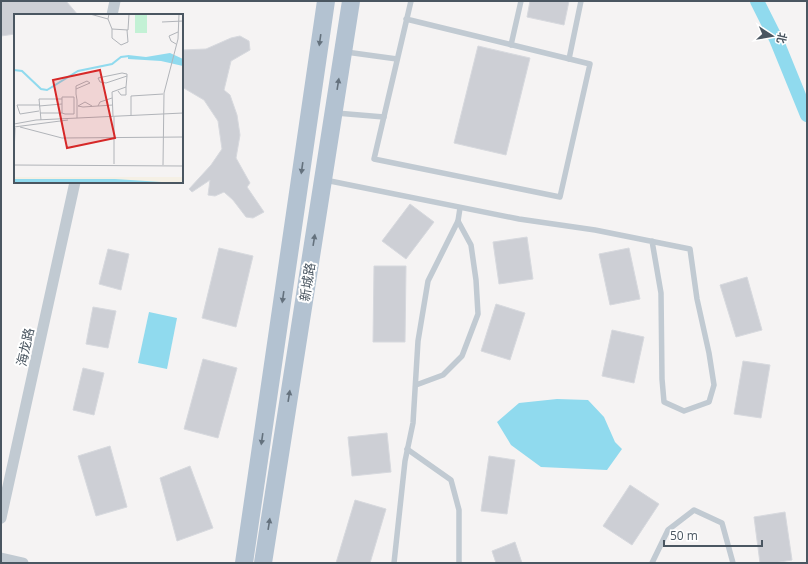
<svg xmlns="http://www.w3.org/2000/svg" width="808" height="564" font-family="'Open Sans','Noto Sans SC',sans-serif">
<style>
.water{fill:#90daee}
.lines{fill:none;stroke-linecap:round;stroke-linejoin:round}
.canal{stroke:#90daee;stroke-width:14}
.building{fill:#cdcfd5;stroke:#d7d9de}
.lane{stroke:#c1cad2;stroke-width:5.5}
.street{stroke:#c1cad2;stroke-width:11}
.primary{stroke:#b3c2d1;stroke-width:18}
.oneway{fill:#64717d}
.labels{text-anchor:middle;stroke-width:4;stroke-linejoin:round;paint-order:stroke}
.street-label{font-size:13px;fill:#4a5661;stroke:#fff}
.inset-river{fill:none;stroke:#90daee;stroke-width:2}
.inset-road{fill:none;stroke:#b1b4b9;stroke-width:1}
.view{fill:#d62828;fill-opacity:0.15;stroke:#d62828;stroke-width:2}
.inset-edge{fill:none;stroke:#4a5661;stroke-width:2}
</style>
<rect width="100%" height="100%" fill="#f5f3f3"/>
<!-- water -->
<g class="water">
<path d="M 149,312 L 177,318 L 167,369 L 138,363 Z"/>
<path d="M 557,399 L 588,400 L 604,417 L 615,442 L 622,449 L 607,470 L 541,467 L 511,445 L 497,422 L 519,403 Z"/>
</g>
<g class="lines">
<!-- canal -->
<path class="canal" d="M 757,1 L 776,39 L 807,115"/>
</g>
<!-- building -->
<g class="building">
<path d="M 1,1 L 66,1 L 78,15 L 15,15 L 15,34 L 1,36 Z"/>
<path d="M 530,1 L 569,1 L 564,25 L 527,17 Z"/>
<path d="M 240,36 L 249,41 L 250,50 L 231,61 L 224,90 L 230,95 L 237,115 L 240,135 L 236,158 L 250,183 L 247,187 L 264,212 L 253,218 L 246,217 L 233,200 L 224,192 L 215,196 L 208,195 L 210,180 L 192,192 L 189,189 L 211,165 L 222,149 L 218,121 L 204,100 L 182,87 L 182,50 L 206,49 L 231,38 Z"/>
<path d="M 478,46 L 530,58 L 506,155 L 454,143 Z"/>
<path d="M 410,204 L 434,222 L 406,259 L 382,241 Z"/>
<path d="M 527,237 L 533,279 L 499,284 L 493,242 Z"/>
<path d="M 219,248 L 253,256 L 236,327 L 202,318 Z"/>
<path d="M 629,248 L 640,299 L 610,305 L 599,254 Z"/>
<path d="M 108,249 L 129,254 L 121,290 L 99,284 Z"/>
<path d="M 374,266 L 406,266 L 405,342 L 373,342 Z"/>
<path d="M 747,277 L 762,330 L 736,337 L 720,285 Z"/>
<path d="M 496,304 L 525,313 L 510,360 L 481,351 Z"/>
<path d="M 93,307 L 116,311 L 108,348 L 86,344 Z"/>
<path d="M 612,330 L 644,337 L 634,383 L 602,376 Z"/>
<path d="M 203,359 L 237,368 L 218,438 L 184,429 Z"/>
<path d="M 743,361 L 770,365 L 761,418 L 734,414 Z"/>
<path d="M 83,368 L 104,373 L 94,415 L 73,410 Z"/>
<path d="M 387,433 L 391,472 L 352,476 L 348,437 Z"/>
<path d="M 110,446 L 127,507 L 96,516 L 78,456 Z"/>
<path d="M 489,456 L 515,460 L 507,514 L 481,511 Z"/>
<path d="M 190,466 L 213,528 L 177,541 L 160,478 Z"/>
<path d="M 630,485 L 659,504 L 632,545 L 603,526 Z"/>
<path d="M 355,500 L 386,509 L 370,563 L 336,563 Z"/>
<path d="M 785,512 L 792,560 L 774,563 L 760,563 L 754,517 Z"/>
<path d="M 515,542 L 522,563 L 496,563 L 492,551 Z"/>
</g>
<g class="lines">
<!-- lane -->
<g class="lane">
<path d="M 406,19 L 590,64 L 560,197 L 374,159 C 386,106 399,54 411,1"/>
<path d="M 511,45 L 521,1"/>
<path d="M 346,52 L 397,59"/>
<path d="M 569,59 L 581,1"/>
<path d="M 336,113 L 384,117"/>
<path d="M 325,180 L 519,219 L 595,230 L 690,249 L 697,299 L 709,353 L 714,385 L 709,402 L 684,411 L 664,402 L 662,379 L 661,293 L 652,241"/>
<path d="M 458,221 L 460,208"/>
<path d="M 407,449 L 451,480 L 459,510 L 459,563"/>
<path d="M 394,563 L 405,461 L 413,423 L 418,341 L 428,281 L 458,221 L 471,245 L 476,280 L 478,314 L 462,356 L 443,375 L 416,385"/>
<path d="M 652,563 L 668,530 L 694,510 L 722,523 L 733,563"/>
</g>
<!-- street -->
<g class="street">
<path d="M 112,15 L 115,1"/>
<path d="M 1,518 L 75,182"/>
<path d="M 1,558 L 23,563"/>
</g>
<!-- primary -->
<g class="primary">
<path d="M 244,563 L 326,1"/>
<path d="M 263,563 L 351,1"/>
</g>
</g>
<!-- one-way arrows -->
<defs><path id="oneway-solid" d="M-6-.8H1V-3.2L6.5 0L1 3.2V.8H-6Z"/></defs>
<g class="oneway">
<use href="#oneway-solid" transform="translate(320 40) rotate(98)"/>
<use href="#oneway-solid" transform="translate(338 84) rotate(-81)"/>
<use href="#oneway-solid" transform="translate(302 168) rotate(98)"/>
<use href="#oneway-solid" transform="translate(314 240) rotate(-81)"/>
<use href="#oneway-solid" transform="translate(283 297) rotate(98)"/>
<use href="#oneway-solid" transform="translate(289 396) rotate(-81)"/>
<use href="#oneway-solid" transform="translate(262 439) rotate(98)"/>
<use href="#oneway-solid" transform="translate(269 524) rotate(-81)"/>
</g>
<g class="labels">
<!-- street labels -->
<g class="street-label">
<text transform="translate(307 282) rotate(-81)" y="5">新城路</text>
<text transform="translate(25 347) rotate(-78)" y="5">海龙路</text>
</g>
</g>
<!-- overview -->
<g transform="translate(14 14)">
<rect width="169" height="169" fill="#f5f3f3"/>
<path d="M 121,0 L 133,0 L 133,19 L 121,19 Z" fill="#c3f1d5"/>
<path d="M 0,163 L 169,163 L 169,169 L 0,165 Z" fill="#f5f0e5"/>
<path d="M 156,39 L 169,45 L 169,52 L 147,47 L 114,45 L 114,41 L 132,43 ZM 0,165 L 101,165 L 163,169 L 0,169 Z" fill="#90daee"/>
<path class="inset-river" d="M 0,56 L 8,57 L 27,75 L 33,76 L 64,57 L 98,50 L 107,43 L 115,42"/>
<path class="inset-road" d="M 76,0 L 94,5 L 95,0M 94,5 L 98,15 L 114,16 L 115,0M 148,8 L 169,7M 98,15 L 98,24 L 107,31 L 114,28 L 113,16M 162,30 L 157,27 L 155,22 L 164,18M 62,75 L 76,69 L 73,67 L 62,72 L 62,80 L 63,86 L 63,104M 104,77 L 107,81 L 112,81 L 112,73M 25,91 L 3,91 L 6,100 L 25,97M 25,92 L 48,90M 78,92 L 71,88 L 64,92 L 69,93 L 99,91M 84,92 L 86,88 L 98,84M 26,99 L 48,99 L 51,100 L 60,100 L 60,83 L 48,83 L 48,99M 117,101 L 117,82 L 149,80M 99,102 L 98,78 L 112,73 L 113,62 L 113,60 L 108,59 L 84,64 L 86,68 L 92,69 L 113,62M 27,106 L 25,85 L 48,85M 0,110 L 22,106 L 169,99M 0,113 L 54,106M 6,113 L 48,124 L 169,123M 0,141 L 1,114M 100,150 L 100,103M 0,151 L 169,152M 149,151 L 150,79 L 164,25 L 165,0"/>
<path class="view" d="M 86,56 L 101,124 L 53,134 L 39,66 Z"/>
<rect width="169" height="169" class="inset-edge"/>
</g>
<!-- border -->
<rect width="808" height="564" fill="none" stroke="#4a5661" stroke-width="4"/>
<!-- north arrow -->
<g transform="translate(772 36) rotate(102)" stroke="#ffffff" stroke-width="3" paint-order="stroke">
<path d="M0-3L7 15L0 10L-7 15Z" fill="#4a5661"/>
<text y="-6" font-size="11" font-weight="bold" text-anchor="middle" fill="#4a5661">北</text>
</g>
<!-- scale -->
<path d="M664 540v6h98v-6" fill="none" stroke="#4a5661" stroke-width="2"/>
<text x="670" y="540" font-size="12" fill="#4a5661" stroke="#ffffff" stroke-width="3" paint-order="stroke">50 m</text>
</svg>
